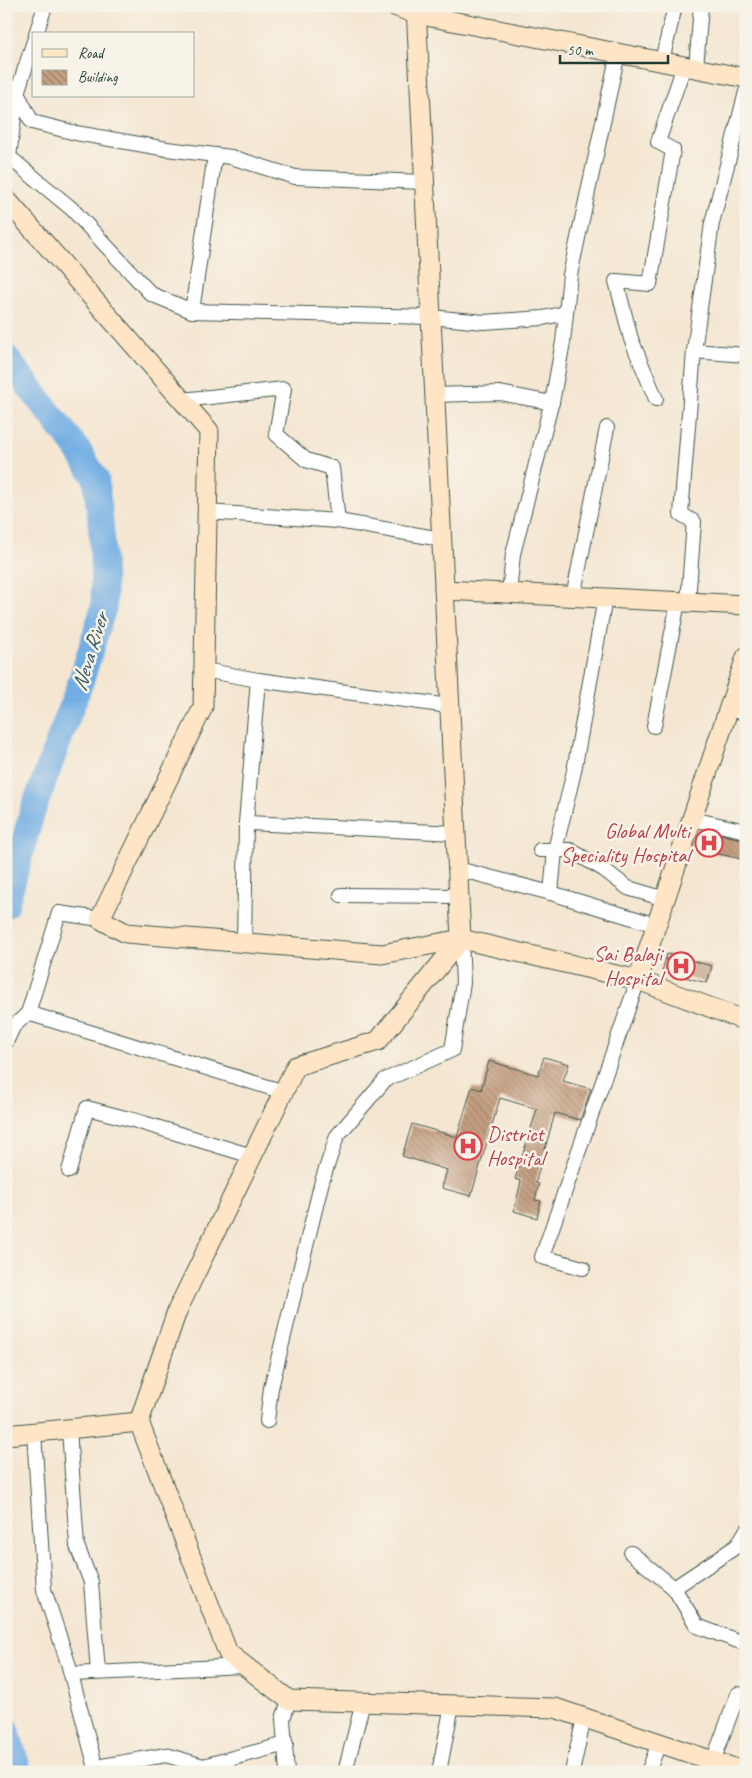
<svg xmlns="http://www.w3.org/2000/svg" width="752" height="1778" font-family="Caveat,sans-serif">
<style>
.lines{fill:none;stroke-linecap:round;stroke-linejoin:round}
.river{stroke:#72aee3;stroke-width:26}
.building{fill:url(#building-back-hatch)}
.street-casing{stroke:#3f564c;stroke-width:16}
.secondary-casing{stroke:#3f564c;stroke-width:21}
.street{stroke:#fff;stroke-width:14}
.secondary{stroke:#fde5c5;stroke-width:19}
.labels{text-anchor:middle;stroke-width:5;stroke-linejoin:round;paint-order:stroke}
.health-label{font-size:21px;fill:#be3a42;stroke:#f7f3e8;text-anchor:end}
.water-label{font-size:22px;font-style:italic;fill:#345960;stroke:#f7f3e8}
</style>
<defs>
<pattern id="building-back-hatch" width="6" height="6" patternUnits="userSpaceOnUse" patternTransform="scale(1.25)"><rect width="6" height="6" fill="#c49e80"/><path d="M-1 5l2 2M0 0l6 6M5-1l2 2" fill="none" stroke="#9f826a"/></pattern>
</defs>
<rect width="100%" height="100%" fill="#f7f3e8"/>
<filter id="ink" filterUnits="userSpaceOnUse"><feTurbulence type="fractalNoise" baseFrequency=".02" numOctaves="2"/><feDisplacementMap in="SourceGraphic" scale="10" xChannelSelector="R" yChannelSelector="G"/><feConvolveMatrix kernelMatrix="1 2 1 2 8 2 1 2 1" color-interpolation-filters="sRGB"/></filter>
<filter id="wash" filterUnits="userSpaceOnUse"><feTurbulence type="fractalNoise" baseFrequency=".0096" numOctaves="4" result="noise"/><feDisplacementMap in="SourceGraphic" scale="20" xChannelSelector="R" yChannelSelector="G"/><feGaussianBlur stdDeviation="1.12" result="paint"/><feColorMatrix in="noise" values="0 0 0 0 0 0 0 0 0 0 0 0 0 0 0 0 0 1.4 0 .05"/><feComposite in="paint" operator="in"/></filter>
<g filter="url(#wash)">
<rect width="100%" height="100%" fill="#f4e6d1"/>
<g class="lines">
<!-- river -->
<g class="river">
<path d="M 6,357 L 76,447 L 96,479 L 102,537 L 104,606 L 82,678 L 32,813 L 6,905"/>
<path d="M 6,1728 L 19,1772"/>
</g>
</g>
<g id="blocks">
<!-- building -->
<g class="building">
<path d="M 702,830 L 746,840 L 741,859 L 697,849 Z"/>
<path d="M 667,954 L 712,966 L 707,983 L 662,971 Z"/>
<path d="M 544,1057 L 569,1064 L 563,1081 L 591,1089 L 580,1120 L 555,1113 L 537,1177 L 536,1183 L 539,1184 L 535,1200 L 541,1201 L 537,1218 L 514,1211 L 521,1181 L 515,1179 L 537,1109 L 500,1098 L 471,1196 L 442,1188 L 447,1170 L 402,1156 L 412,1124 L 457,1137 L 472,1087 L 481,1090 L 489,1061 L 538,1075 Z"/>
</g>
</g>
</g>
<g filter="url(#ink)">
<use href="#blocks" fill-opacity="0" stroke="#3f564c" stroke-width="1"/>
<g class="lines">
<!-- street casing -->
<g class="street-casing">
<g id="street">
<path d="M 36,34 L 45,6"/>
<path d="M 662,61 L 675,6"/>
<path d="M 696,68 L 701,6"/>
<path d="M 6,88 L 17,93 L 32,122 L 76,133 L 167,149 L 231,157 L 295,177 L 424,182"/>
<path d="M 9,157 L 17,93 L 34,41"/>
<path d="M 6,160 L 9,157 L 72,209 L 151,294 L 192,311 L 215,155"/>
<path d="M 192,311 L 430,317 L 484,322 L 543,318 L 566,313"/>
<path d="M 694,351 L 746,355"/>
<path d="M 434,395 L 500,393 L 552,403"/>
<path d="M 656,399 L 631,339 L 616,281 L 650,284 L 673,150 L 658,142 L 684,66"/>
<path d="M 182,400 L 284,389 L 276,434 L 306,460 L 332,468 L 338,521"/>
<path d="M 207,512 L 338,521 L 441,539"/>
<path d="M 509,594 L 513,554 L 553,397 L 563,342 L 570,275 L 618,53"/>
<path d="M 573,597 L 607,428"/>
<path d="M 688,602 L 694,522 L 681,514 L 694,351 L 712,223 L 746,92"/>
<path d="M 204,670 L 258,680 L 246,823"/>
<path d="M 258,680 L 449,706"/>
<path d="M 728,709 L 746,713"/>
<path d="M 654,726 L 678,602"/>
<path d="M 692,819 L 746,831"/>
<path d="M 540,850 L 570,850 L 603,869 L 628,888 L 665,899"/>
<path d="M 458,869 L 551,893 L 656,925"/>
<path d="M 551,893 L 555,850 L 574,771 L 605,598"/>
<path d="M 341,895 L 459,896"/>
<path d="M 244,943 L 246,823 L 456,833"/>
<path d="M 28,1013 L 59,913 L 100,919"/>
<path d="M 6,1042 L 13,1027 L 28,1013 L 284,1092"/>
<path d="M 69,1171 L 87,1108 L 133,1120 L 252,1156"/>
<path d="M 583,1268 L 542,1257 L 638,980"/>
<path d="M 267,1421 L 271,1388 L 322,1181 L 337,1136 L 385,1080 L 452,1050 L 463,983 L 461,939"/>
<path d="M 69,1429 L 77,1546 L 91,1582 L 98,1672"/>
<path d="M 34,1432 L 44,1590 L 68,1663 L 97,1772"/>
<path d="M 737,1546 L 746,1531"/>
<path d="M 631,1553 L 674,1588 L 697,1626 L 746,1644"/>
<path d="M 674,1588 L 737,1546 L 746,1546"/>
<path d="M 71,1674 L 244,1666"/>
<path d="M 713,1761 L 738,1694 L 746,1696"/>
<path d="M 203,1766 L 286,1744"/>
<path d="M 96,1767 L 166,1755 L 203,1766 L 202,1772"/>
<path d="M 287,1772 L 283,1719 L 289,1700"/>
<path d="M 345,1772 L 363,1702"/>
<path d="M 439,1772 L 452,1705"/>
<path d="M 572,1772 L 584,1718"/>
<path d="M 648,1772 L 659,1743"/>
</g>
</g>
<!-- secondary casing -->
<g class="secondary-casing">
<g id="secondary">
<path d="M 394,6 L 416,14 L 746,78"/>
<path d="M 6,199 L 209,431 L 203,707 L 100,919 L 126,933 L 382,954 L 461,939 L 416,6"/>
<path d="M 444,590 L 746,605"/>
<path d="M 638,980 L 746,657"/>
<path d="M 746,1021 L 638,980 L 461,939 L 378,1041 L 296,1066 L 177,1311 L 139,1422 L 228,1653 L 289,1700 L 555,1708 L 746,1772"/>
<path d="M 6,1435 L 139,1422"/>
</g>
</g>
<!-- street -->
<use href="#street" class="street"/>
<!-- secondary -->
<use href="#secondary" class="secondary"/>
</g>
</g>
<!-- icons -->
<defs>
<g id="hospital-ring" transform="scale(1.4375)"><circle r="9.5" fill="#f7f3e8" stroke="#e0444e" stroke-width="1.5"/><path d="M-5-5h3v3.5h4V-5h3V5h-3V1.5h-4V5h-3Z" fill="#e0444e"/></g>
</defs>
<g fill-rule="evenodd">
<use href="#hospital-ring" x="709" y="843"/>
<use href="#hospital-ring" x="681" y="966"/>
<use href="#hospital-ring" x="468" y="1146"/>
</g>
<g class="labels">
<!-- health labels -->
<g class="health-label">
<text x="690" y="838">Global Multi<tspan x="690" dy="24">Speciality Hospital</tspan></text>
<text x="662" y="961">Sai Balaji<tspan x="662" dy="24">Hospital</tspan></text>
<text x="487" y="1141" text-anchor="start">District<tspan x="487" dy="24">Hospital</tspan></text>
</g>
<!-- water labels -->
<g class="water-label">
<text transform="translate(89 652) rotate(-73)" y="8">Neva River</text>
</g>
</g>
<!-- margin -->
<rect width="752" height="1778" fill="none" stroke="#f7f3e8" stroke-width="25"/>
<!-- legend -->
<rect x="32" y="32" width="162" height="65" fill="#f7f3e8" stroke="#a1aaa0"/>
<rect x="42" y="49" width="25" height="8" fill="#fde5c5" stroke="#a1aaa0"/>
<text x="78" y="58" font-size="15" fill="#1f3d34">Road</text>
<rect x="42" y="70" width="25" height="15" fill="url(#building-back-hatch)" stroke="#a1aaa0"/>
<text x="78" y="82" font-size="15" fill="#1f3d34">Building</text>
<!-- scale -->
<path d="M560 55v8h108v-8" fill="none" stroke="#1f3d34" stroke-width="2.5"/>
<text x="567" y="55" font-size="15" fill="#1f3d34" stroke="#f7f3e8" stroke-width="4" paint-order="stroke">50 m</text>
</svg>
